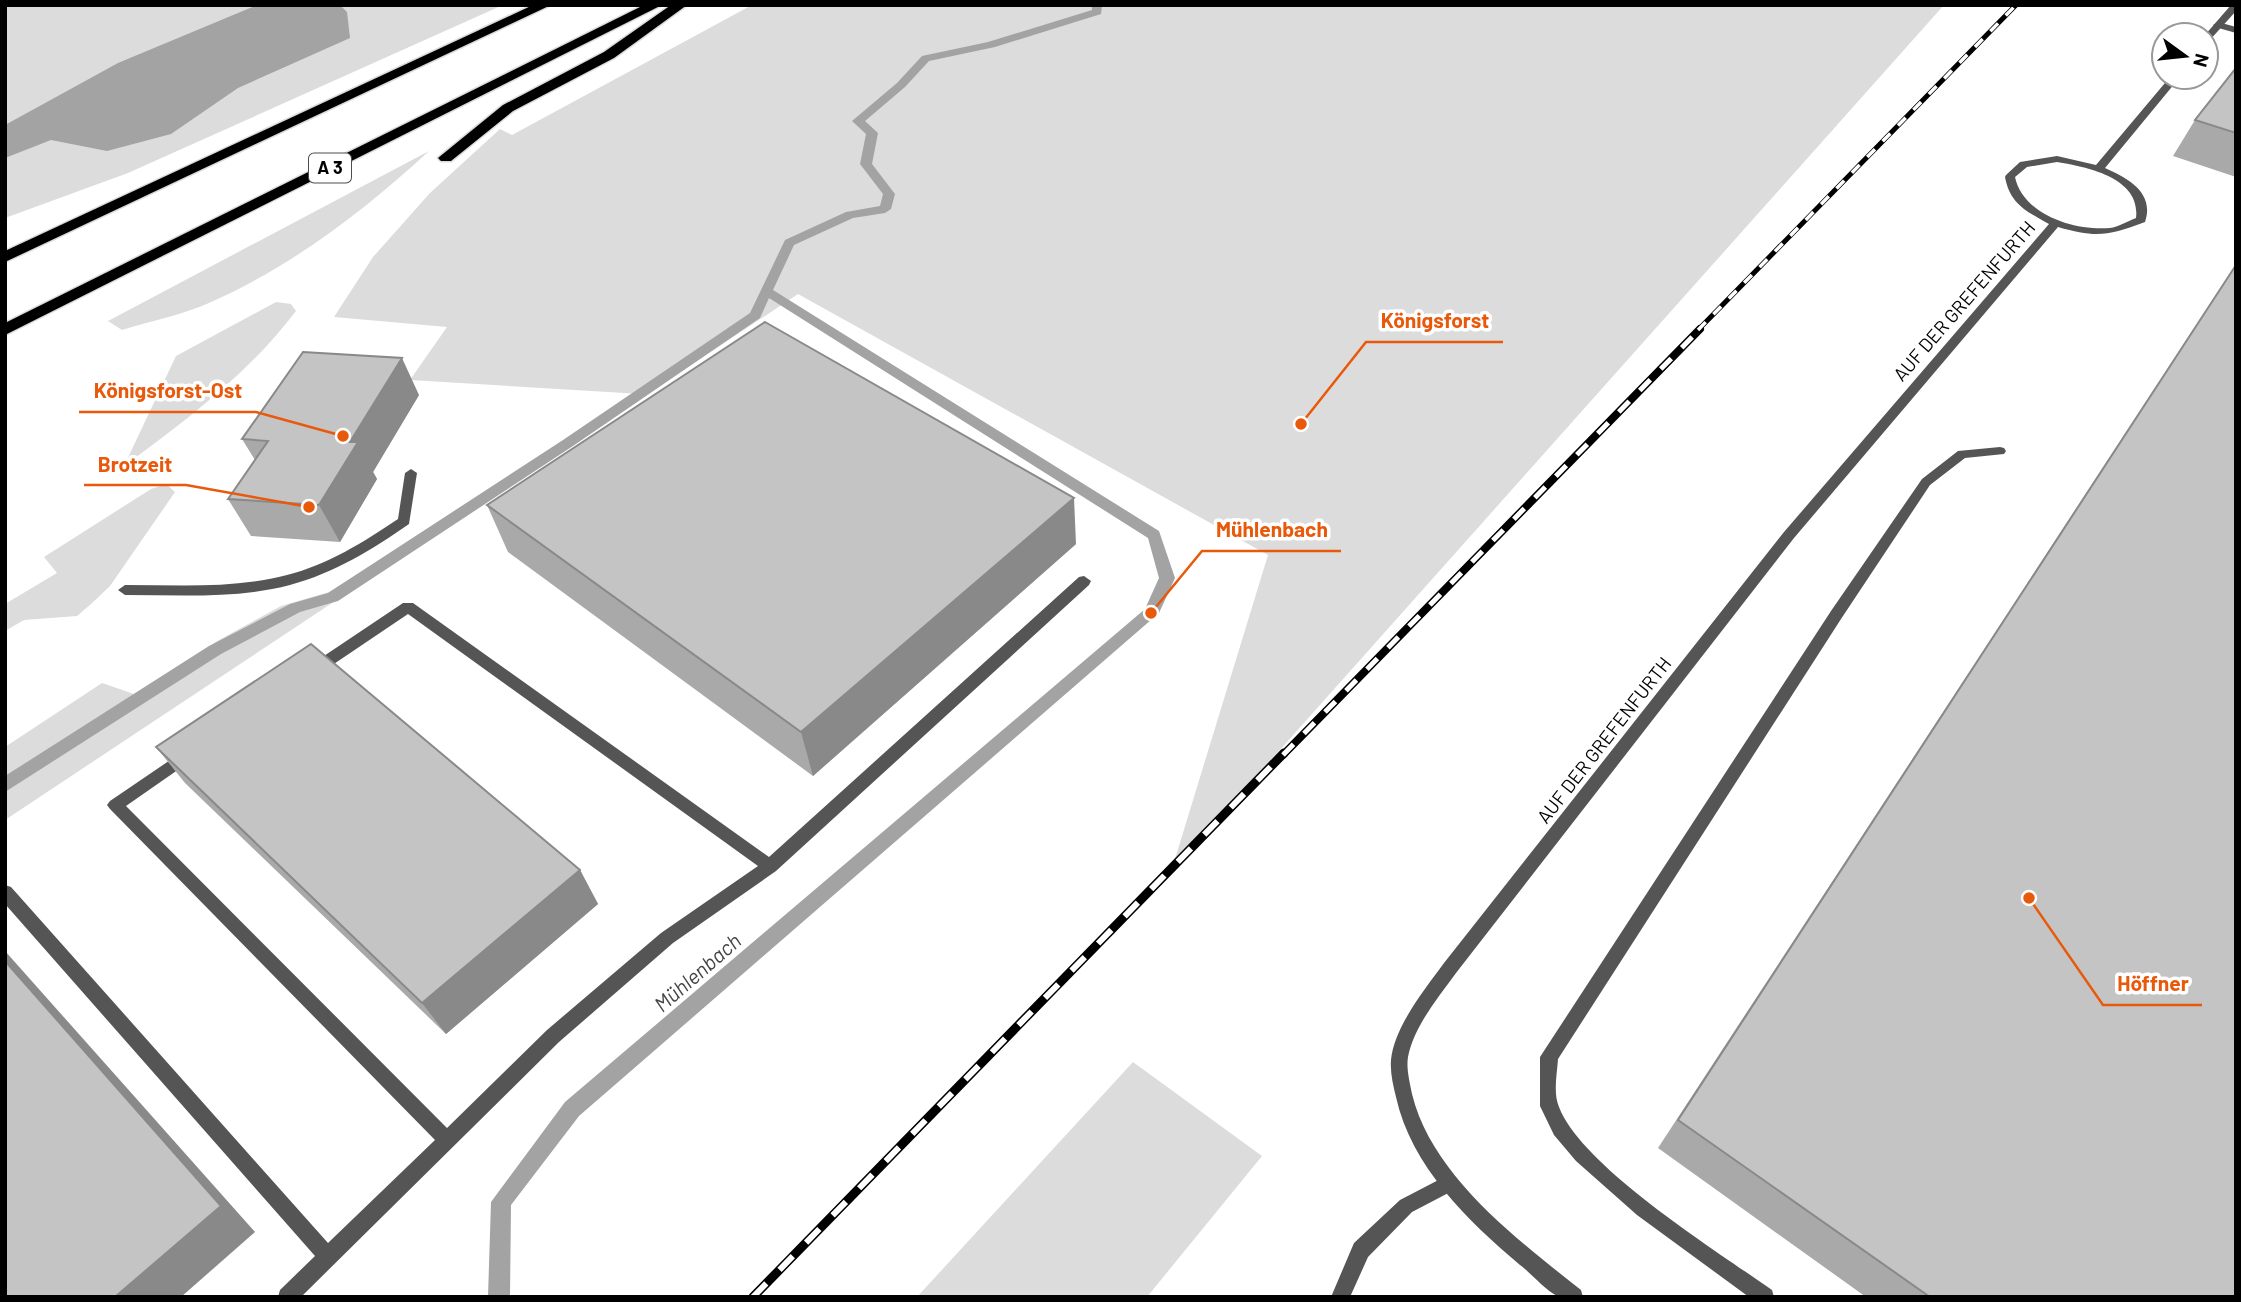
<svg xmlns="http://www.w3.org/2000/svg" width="2241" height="1302" font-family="Barlow,sans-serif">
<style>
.green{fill:#dcdcdc}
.water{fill:#a3a3a3}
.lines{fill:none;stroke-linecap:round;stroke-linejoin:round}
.stream{fill:#a3a3a3;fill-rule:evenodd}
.highway-casing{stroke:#dbdbdb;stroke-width:3}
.lane{fill:#555;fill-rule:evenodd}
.street{fill:#555;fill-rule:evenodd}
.highway{fill:#000;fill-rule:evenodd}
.rail-far2-casing{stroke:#000;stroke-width:5}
.rail-far1-casing{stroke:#000;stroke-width:8}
.rail-casing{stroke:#000;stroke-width:9}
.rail-far2{stroke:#fff;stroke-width:3.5;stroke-dasharray:11;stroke-linecap:butt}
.rail-far1{stroke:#fff;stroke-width:5;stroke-dasharray:15;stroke-linecap:butt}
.rail{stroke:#fff;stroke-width:6;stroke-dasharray:19;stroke-linecap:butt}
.wall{fill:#a9a9a9}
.shaded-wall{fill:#898989}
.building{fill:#c4c4c4;stroke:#898989;stroke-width:2}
.labels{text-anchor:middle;stroke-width:7;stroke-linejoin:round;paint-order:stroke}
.shield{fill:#fff;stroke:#4c4c4c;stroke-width:2}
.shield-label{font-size:18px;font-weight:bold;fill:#000}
.street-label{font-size:19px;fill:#000;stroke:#fff}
.water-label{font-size:21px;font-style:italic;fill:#444;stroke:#fff}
.leader{fill:none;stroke:#e8590c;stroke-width:2.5}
.callout-dot{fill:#e8590c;stroke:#fff;stroke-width:2.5}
.callout-label{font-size:21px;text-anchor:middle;font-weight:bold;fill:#e8590c;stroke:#fff;stroke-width:7;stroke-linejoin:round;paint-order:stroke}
</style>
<rect width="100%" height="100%" fill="#fff"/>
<!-- green -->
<g class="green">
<path d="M 5,5 L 503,5 L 128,173 L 5,218 Z"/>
<path d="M 752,5 L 1944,5 L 1171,872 L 1268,555 L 798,294 L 5,820 L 5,747 L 102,683 L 134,694 L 219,640 L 281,606 L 329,592 L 641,394 L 410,380 L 447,327 L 334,317 L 373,257 L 430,193 L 500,129 L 512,135 Z"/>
<path d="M 429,151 C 364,211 291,267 209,303 C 182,315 150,321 122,330 L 108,321 Z"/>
<path d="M 276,302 L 291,304 L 296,311 C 249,373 187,420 124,466 L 176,356 Z"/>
<path d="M 166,484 L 175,492 L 110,586 L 91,604 L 77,616 L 24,620 L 5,631 L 5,604 L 57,573 L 44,557 L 151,489 Z"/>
<path d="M 1133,1062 L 1262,1156 L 1147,1297 L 917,1297 Z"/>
</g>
<!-- water -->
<path class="water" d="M 257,5 L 340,5 L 347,12 L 350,38 L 238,88 L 171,134 L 107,151 L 51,140 L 5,158 L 5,125 L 118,63 Z"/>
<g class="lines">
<!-- stream -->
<path class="stream" d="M 1092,5 L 1102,5 L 1101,14 L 995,47 L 929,61 L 905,87 L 865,121 L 878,133 L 872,164 L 895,194 L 891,209 L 885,213 L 853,218 L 794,245 L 773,290 L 1159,531 L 1175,578 L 1159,613 L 579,1116 L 511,1205 L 510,1297 L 488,1297 L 491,1202 L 565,1102 L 1145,609 L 1159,578 L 1148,538 L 769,298 L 760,318 L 573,446 L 338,601 L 300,612 L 221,654 L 5,792 L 5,776 L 209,646 L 290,604 L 328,593 L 563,440 L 750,313 L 785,240 L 846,212 L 880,206 L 883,194 L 860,164 L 866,134 L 852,121 L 897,83 L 922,56 L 988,42 L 1092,10 Z"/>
<!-- highway casing -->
<g class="highway-casing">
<g id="highway">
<path d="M 533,5 L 551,5 L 5,262 L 5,251 Z"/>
<path d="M 644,5 L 662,5 L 5,335 L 5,323 Z"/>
<path d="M 671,5 L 687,5 L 614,58 L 513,111 L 451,161 L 441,161 L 438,158 L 503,105 L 604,52 Z"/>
</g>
</g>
<!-- lane -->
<g class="lane">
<path d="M 2218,22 L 2236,27 L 2236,33 L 2215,27 L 2213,25 Z"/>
<path d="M 2000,447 L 2004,448 L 2006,451 L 2004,454 L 1965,458 L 1930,485 L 1841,619 L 1558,1059 C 1557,1074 1553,1093 1559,1107 C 1582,1167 1717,1251 1772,1290 L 1774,1297 L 1749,1297 L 1637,1215 L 1576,1161 L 1554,1135 L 1540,1106 L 1540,1057 L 1831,611 L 1922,479 L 1958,451 Z"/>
<path d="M 411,469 L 417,473 L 409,524 C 372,550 334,573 290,585 C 237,599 180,595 125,595 L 118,590 L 125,585 C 179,585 235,589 287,575 C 327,565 364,542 398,519 L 405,473 Z"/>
<path d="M 1084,576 L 1091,581 L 1089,585 L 776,871 L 673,943 L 559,1042 L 301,1297 L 278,1297 L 280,1290 L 315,1256 L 5,904 L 5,885 L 11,887 L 328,1243 L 435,1140 L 110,809 L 107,805 L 110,801 L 182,752 L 187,750 L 192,752 L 194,756 L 192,760 L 126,806 L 447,1128 L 547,1030 L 661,933 L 758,866 L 408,614 L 319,674 L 309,674 L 307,670 L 309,666 L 403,603 L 413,603 L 769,857 L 1079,577 Z"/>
<path d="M 1450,1174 L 1456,1177 L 1459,1183 L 1456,1189 L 1412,1212 L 1368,1257 L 1350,1297 L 1331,1297 L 1354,1243 L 1400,1200 Z"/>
</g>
<!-- street -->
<g class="street">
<path d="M 2231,5 L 2236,5 L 2236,11 L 2209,41 L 2206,42 L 2205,35 Z"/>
<path d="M 2170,77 L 2180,77 L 2105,168 C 2128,178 2155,193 2145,222 C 2108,236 2096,238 2058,227 L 1794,538 L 1456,973 C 1438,998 1414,1026 1408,1057 C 1406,1069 1410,1083 1412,1094 C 1432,1176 1518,1240 1581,1290 L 1583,1297 C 1576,1297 1564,1299 1557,1296 C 1544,1289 1532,1274 1520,1265 C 1468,1221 1411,1166 1396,1097 C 1393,1085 1390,1072 1391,1060 C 1394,1027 1425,989 1444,963 L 1784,532 L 2049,224 C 2026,211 2010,204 2005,177 L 2006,175 L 2020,162 L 2057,156 L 2096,165 ZM 2057,162 C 2088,167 2141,178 2136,218 C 2128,221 2118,227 2110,228 C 2075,231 2023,215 2015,177 L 2027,167 Z"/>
</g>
<!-- highway -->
<use href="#highway" class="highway"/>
<!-- rail-far2 casing -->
<g class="rail-far2-casing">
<path id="rail-far2" d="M 1698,330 L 2016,5"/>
</g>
<!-- rail-far1 casing -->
<g class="rail-far1-casing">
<path id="rail-far1" d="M 1283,755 L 1700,329"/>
</g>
<!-- rail casing -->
<g class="rail-casing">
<path id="rail" d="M 753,1297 L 1284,753"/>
</g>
<!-- rail-far2 -->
<use href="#rail-far2" class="rail-far2"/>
<!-- rail-far1 -->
<use href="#rail-far1" class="rail-far1"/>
<!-- rail -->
<use href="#rail" class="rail"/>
</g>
<!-- wall -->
<g class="wall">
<path d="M 2236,68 L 2236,177 L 2173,156 L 2195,120 Z"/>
<path d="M 2236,264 L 2236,1297 L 1866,1297 L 1658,1148 Z"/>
<path d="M 419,395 L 373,472 L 377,479 L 340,542 L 251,536 L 228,499 L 255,460 L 242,439 Z"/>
<path d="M 487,505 L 1076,544 L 813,776 L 508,552 Z"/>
<path d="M 156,747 L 580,870 L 598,904 L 446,1034 L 185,783 Z"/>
</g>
<!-- shaded-wall -->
<g class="shaded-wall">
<path d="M 402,358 L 419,395 L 373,472 L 377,479 L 340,542 L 319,505 L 350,442 Z"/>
<path d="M 1074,498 L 1076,544 L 813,776 L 801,732 Z"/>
<path d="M 580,870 L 598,904 L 446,1034 L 422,1003 Z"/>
<path d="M 5,951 L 255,1232 L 181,1297 L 115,1297 L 5,961 Z"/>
</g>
<!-- building -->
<g class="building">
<path d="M 2236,68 L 2236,133 L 2195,120 Z"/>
<path d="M 2236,265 L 2236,1297 L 1930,1297 L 1678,1120 Z"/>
<path d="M 765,322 L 1074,498 L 801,732 L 487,505 Z"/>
<path d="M 303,352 L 402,358 L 350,442 L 358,442 L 319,505 L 228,499 L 268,441 L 242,439 Z"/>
<path d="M 311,644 L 580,870 L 422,1003 L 156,747 Z"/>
<path d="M 5,961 L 221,1206 L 115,1297 L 5,1297 Z"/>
</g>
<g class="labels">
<!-- shield labels -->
<rect class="shield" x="309" y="153.5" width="42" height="29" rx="5"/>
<g class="shield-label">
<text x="330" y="174">A 3</text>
</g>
<!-- street labels -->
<g class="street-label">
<text transform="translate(1964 301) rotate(-49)" y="7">AUF DER GREFENFURTH</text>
<text transform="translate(1604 740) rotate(-52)" y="7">AUF DER GREFENFURTH</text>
</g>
<!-- water labels -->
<g class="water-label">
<text transform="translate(698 973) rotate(-41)" y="7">Mühlenbach</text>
</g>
</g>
<!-- callouts -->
<path class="leader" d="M1301 424L1366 342H1503M343 436L256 412H79M309 507L186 485H84M1151 613L1202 551H1341M2029 898L2103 1005H2202"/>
<g class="callout-dot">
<circle cx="1301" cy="424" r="7"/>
<circle cx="343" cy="436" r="7"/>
<circle cx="309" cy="507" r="7"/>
<circle cx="1151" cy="613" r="7"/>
<circle cx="2029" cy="898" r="7"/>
</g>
<g class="callout-label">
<text x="1435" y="328">Königsforst</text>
<text x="168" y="398">Königsforst-Ost</text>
<text x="135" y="472">Brotzeit</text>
<text x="1272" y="537">Mühlenbach</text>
<text x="2153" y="991">Höffner</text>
</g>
<!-- border -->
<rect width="2241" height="1302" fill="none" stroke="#000000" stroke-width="14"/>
<!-- north arrow -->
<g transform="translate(2185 56) rotate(105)"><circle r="33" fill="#ffffff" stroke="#999999" stroke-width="2"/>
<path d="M0-5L12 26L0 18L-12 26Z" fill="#000000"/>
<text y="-10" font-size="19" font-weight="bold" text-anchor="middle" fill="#000000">N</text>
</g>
</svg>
